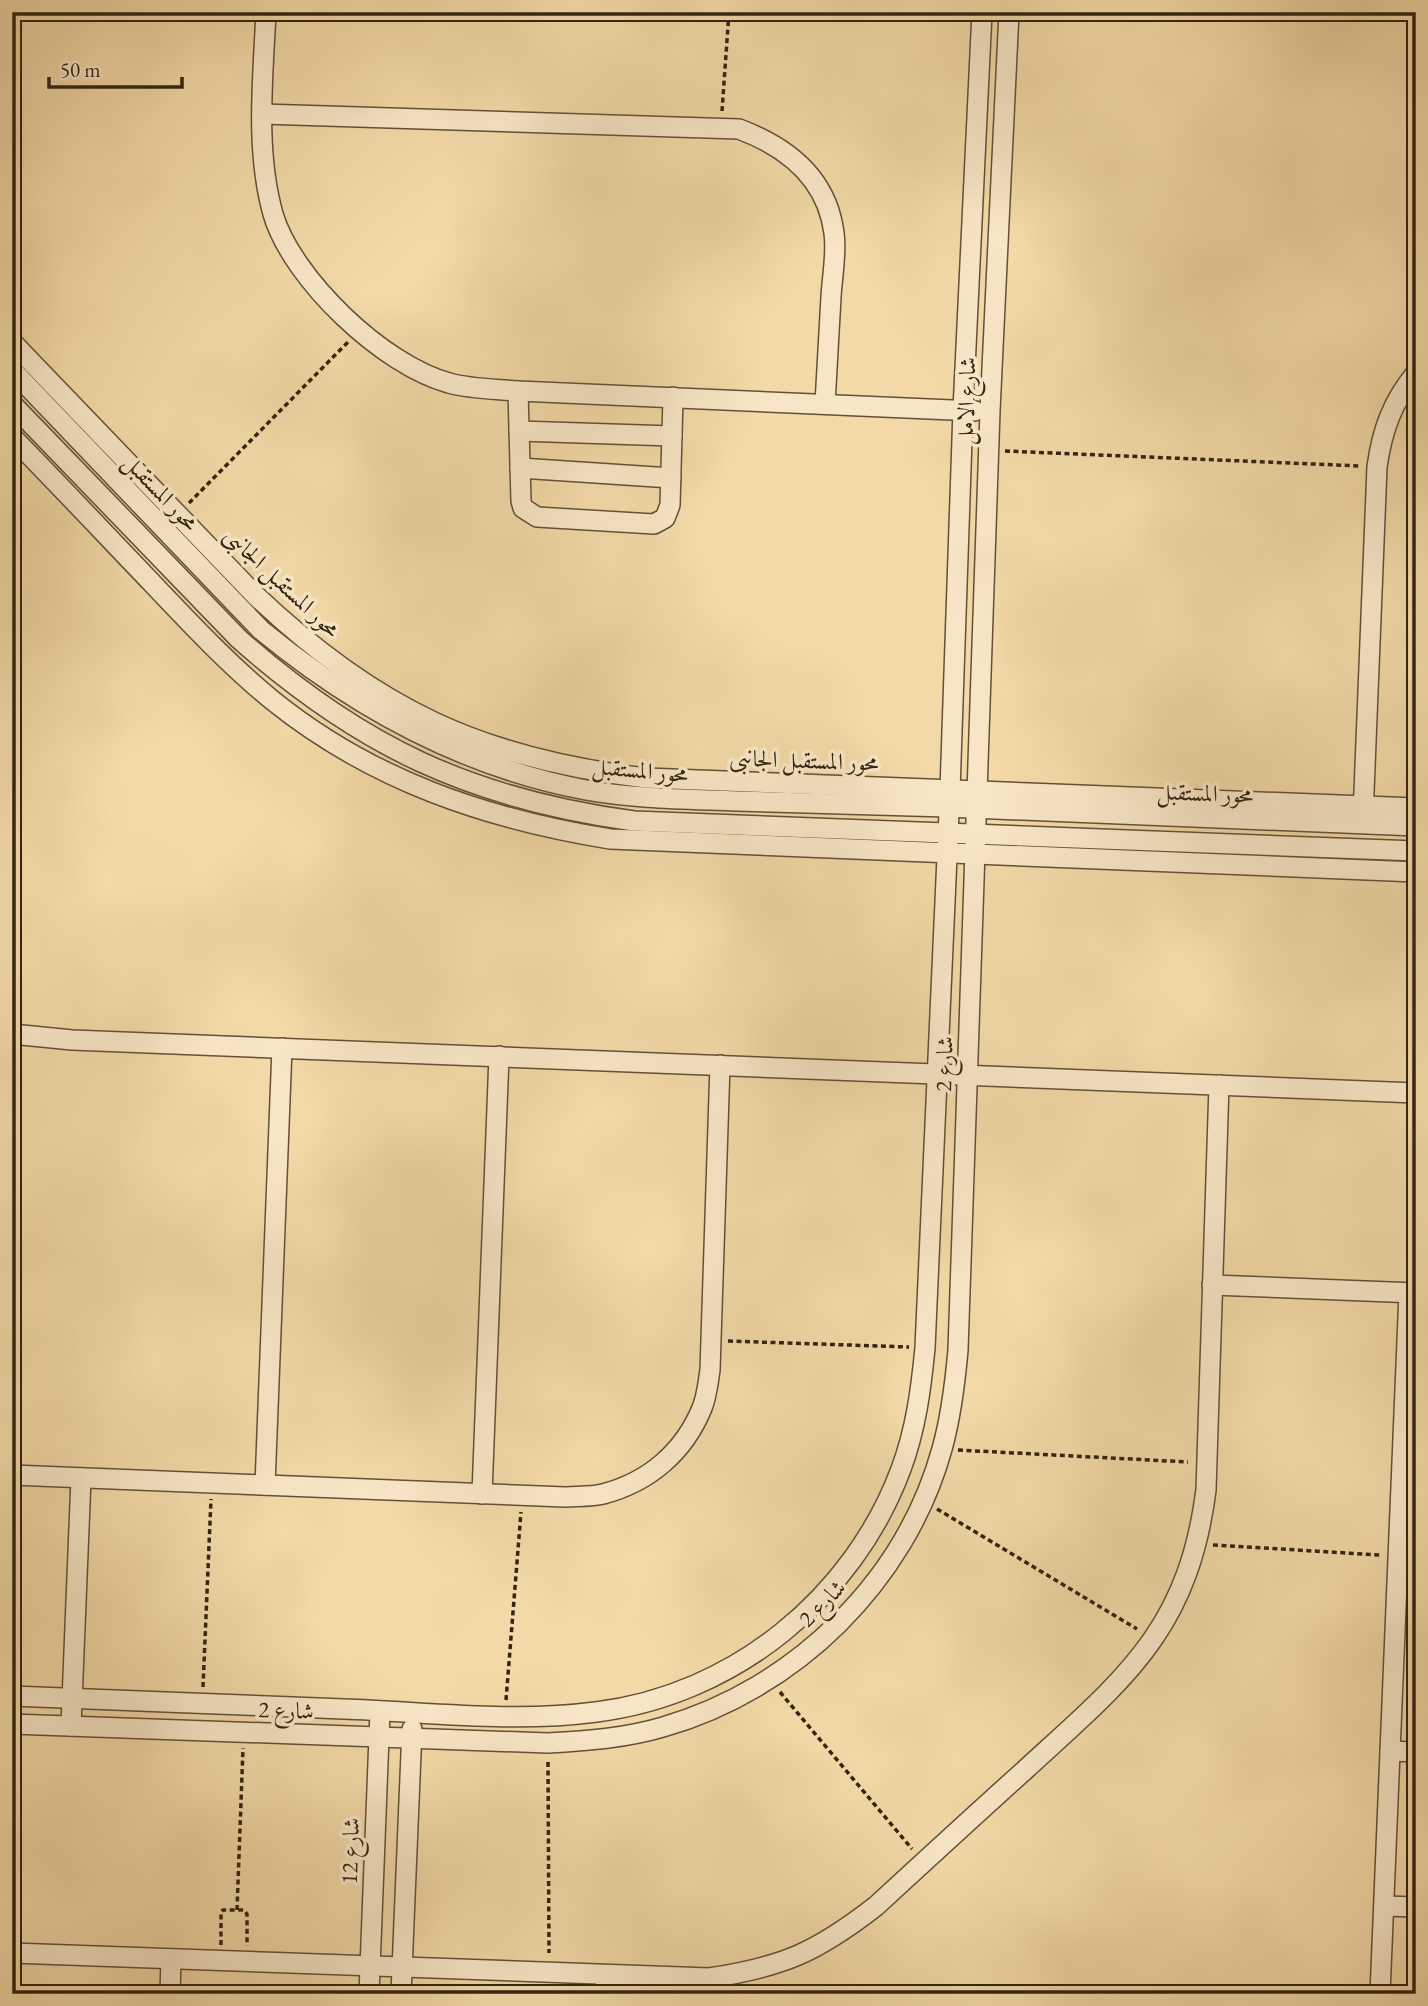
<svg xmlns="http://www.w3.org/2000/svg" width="1428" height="2006" font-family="'EB Garamond',Amiri,serif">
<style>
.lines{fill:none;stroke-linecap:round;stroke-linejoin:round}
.minor-casing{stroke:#625136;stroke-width:22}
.path{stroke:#322411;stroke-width:3.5;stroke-dasharray:5 3.5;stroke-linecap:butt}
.minor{stroke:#f7e6c6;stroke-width:19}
.labels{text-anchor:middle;stroke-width:7;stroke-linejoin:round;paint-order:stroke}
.street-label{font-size:23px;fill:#322411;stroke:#f7e6c6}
</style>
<rect width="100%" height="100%" fill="#f2d9a7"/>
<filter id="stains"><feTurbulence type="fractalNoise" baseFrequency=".00286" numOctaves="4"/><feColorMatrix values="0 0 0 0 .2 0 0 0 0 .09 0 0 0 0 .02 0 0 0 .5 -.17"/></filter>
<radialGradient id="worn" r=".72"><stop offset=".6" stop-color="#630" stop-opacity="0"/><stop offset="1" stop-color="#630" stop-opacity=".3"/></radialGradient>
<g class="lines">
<!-- minor casing -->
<g class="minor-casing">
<g id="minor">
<path d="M 266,12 C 263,78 255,150 273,214 C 292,279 384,366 449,383 C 470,389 496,389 518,391 L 975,411"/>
<path d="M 262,114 L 739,129 C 787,147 827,178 834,233 C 837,253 832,277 831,297 C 829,333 827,369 825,404"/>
<path d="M 12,342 L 255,595 C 375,709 482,759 646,778 L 1416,808"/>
<path d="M 12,370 L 261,630 C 357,709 464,767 586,790 C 636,799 686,799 736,801 C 807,803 877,805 947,807 C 1103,813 1259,821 1416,826"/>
<path d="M 518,391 L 521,501 L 523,508 L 537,517 L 654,524 L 665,518 L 670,505 L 673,397"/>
<path d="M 12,404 L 239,639 C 361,747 472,799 634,821 L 1416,851"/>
<path d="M 519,431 L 672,436"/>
<path d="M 12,437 C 59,485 105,534 151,582 C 190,623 228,664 272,700 C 371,780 486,819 610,839 L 1416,872"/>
<path d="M 520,468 L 671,478"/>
<path d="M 1363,817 L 1377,467 C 1382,431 1392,402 1416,373"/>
<path d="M 12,1034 L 72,1040 L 1416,1093"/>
<path d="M 1212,1285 L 1416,1293"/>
<path d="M 12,1475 L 565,1497 C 577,1496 591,1497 603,1494 C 649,1482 684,1452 702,1408 C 707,1396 708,1383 710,1370 L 720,1065"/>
<path d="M 265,1485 L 282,1048"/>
<path d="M 482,1494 L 499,1056"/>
<path d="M 12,1696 C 123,1700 233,1705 344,1709 C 427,1712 513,1723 596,1712 C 734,1695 853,1598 901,1469 C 916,1429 921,1389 925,1348 L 950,790 L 963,410 L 982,12"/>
<path d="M 12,1724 L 548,1743 C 587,1741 626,1738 663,1727 C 795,1689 905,1582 942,1449 C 951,1417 955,1384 958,1350 L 990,411 L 1009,12"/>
<path d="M 71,1726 L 81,1478"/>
<path d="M 1390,1751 L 1416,1752"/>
<path d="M 1384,1906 L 1416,1907"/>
<path d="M 12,1953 L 709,1978 C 783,1967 817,1952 876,1906 C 926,1860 976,1814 1026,1769 C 1124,1679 1188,1631 1206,1490 L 1219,1085"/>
<path d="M 170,1994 L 171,1959"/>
<path d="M 369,1994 L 380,1711"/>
<path d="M 401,1994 L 412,1729"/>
<path d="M 605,1994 L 606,1975"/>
<path d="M 1380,1994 L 1409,1293"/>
</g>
</g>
<!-- path -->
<g class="path">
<path d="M 722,111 L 729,12"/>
<path d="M 1005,451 L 1361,466"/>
<path d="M 189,503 L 348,342"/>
<path d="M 728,1341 L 909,1347"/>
<path d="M 958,1450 L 1188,1462"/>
<path d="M 937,1509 L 1137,1629"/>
<path d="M 1213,1545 L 1380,1555"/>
<path d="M 203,1687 L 211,1499"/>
<path d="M 780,1692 L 912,1849"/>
<path d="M 506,1700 L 521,1512"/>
<path d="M 548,1762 L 549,1953"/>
<path d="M 237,1910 L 243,1748"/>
<path d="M 221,1945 L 221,1912 L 223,1910 L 244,1910 L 247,1914 L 247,1946"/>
</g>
<!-- minor -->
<use href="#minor" class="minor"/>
</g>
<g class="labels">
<!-- street labels -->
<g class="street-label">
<text transform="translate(966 401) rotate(-88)" y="8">شارع الامل</text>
<text transform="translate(161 492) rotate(46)" y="8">محور المستقبل</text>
<text transform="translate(282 582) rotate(43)" y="8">محور المستقبل الجانبى</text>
<text transform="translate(804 760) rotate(2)" y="8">محور المستقبل الجانبى</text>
<text transform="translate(640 770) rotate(5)" y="8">محور المستقبل</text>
<text transform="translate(1205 793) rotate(2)" y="8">محور المستقبل</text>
<text transform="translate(944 1064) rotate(-88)" y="8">شارع 2</text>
<text transform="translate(822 1603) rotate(-45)" y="8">شارع 2</text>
<text transform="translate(286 1710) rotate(2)" y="8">شارع 2</text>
<text transform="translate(350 1851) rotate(-88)" y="8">شارع 12</text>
</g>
</g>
<!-- margin -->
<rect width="1428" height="2006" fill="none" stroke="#f2d9a7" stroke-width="42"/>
<rect x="14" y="14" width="1400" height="1978" fill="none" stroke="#322411" stroke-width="3.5"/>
<rect x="21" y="21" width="1386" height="1964" fill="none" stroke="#322411" stroke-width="2"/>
<!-- scale -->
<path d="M49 77v10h133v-10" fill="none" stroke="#322411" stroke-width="3.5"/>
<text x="60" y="77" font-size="21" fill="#322411" stroke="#f7e6c6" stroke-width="5" paint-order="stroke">50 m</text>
<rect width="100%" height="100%" filter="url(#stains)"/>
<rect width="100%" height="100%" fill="url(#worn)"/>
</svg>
